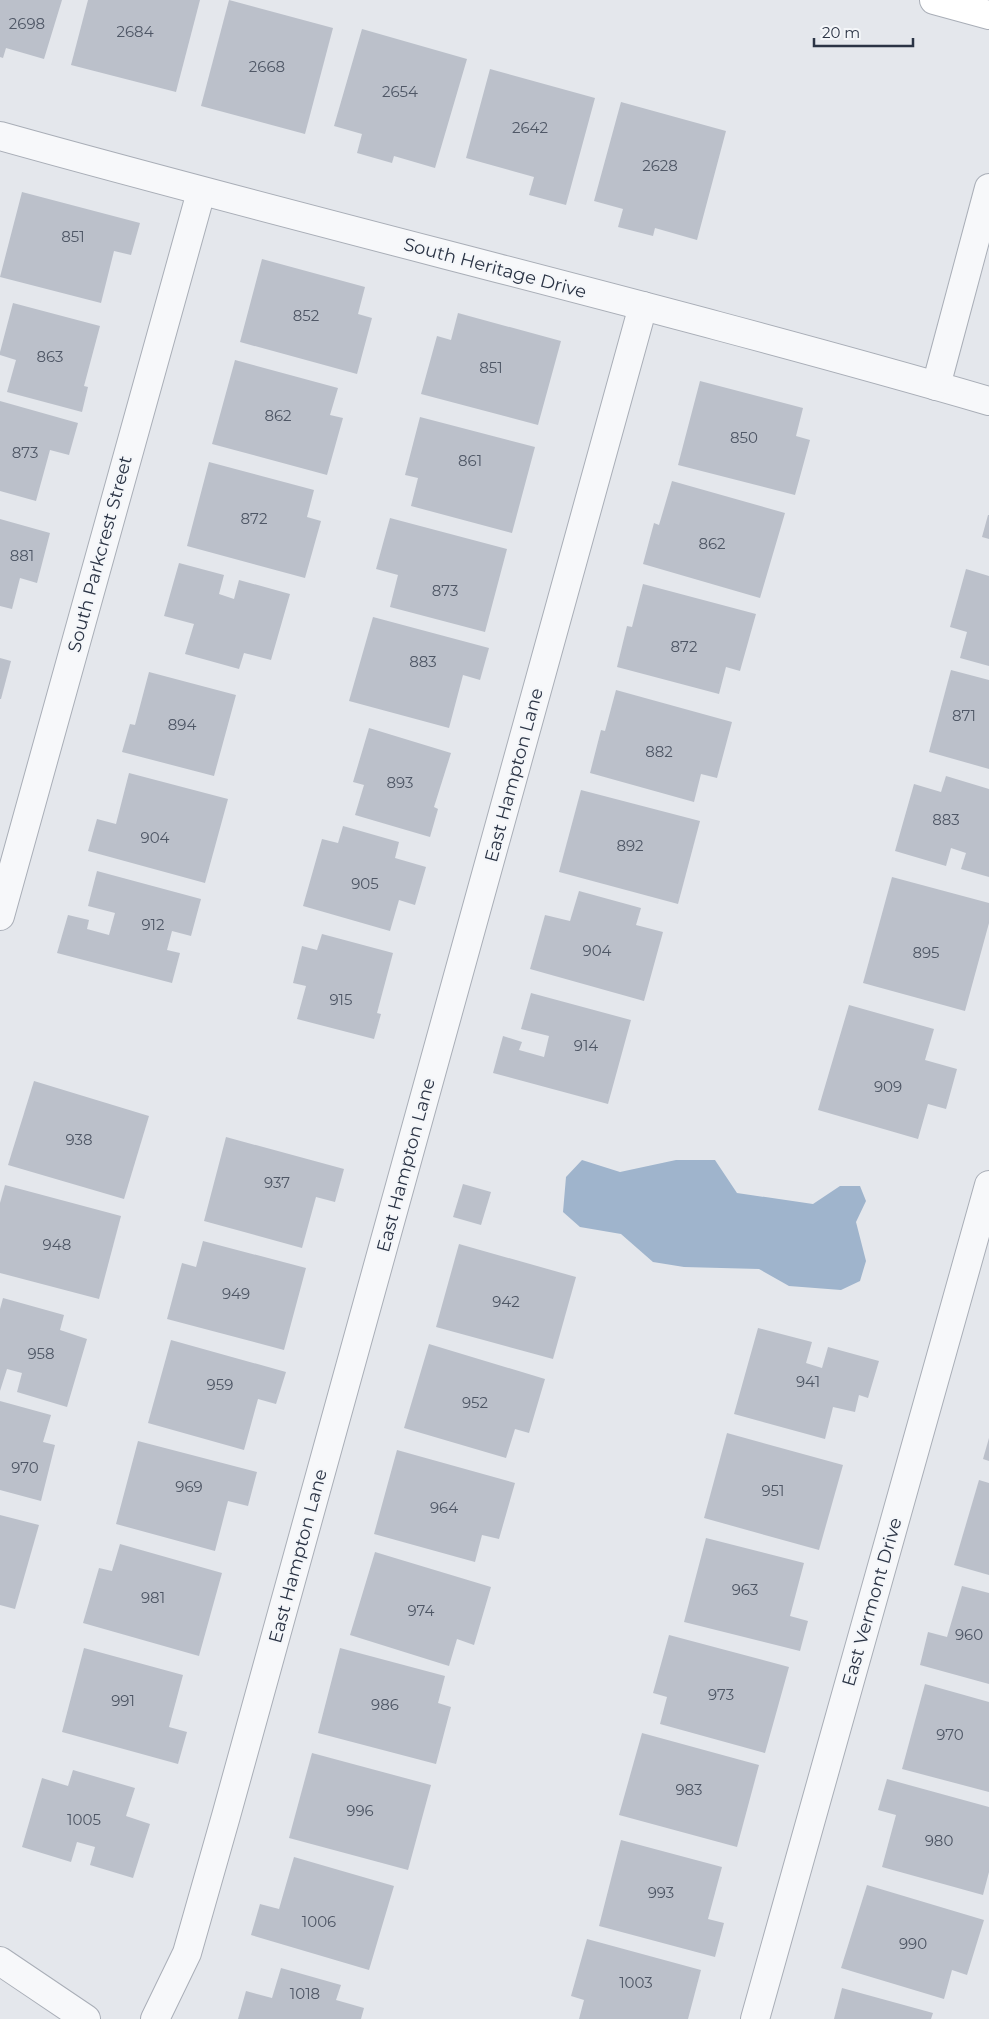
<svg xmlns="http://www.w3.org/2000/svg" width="989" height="2019" font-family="Montserrat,sans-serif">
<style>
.water{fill:#9fb4cc}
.building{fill:#bbc0ca}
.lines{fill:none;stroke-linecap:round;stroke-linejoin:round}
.street-casing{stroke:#a9aeb7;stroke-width:30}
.secondary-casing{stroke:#a9aeb7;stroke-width:30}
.street{stroke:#f7f8fa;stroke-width:28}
.secondary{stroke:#fff;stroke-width:28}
.labels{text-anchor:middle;stroke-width:4;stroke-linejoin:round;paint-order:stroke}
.number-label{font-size:15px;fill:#4f5766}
.street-label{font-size:18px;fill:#2b3445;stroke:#f4f6f9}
</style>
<rect width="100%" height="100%" fill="#e4e7ec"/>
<!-- water -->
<path class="water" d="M 582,1160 L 620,1172 L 676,1160 L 715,1160 L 737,1193 L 813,1204 L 840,1186 L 860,1186 L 866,1201 L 856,1222 L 866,1261 L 860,1281 L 841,1290 L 789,1286 L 759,1269 L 684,1267 L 653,1262 L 621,1234 L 580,1227 L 563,1212 L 566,1177 Z"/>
<!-- building -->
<g class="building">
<path d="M 0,0 L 62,0 L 44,59 L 6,48 L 3,58 L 0,57 Z"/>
<path d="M 88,0 L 200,0 L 176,92 L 71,65 Z"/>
<path d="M 229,0 L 333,28 L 305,134 L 201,106 Z"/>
<path d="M 362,29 L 467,59 L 435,168 L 394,156 L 392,163 L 357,153 L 362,134 L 334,126 Z"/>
<path d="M 490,69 L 595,98 L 566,205 L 529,195 L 534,177 L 466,158 Z"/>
<path d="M 621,102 L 726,131 L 697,240 L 655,228 L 653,236 L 618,227 L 623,209 L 594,201 Z"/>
<path d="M 22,192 L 140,223 L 131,255 L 114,251 L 101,303 L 0,277 Z"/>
<path d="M 262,259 L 365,287 L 358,314 L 372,318 L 357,374 L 240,342 Z"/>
<path d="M 13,303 L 100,326 L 84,386 L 88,387 L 82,412 L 7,392 L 16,360 L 0,355 L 0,352 Z"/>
<path d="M 458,313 L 561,341 L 538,425 L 421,394 L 437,336 L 451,340 Z"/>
<path d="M 235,360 L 338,388 L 330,415 L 343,418 L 327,475 L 212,444 Z"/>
<path d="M 700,381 L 803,408 L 796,436 L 810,440 L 795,495 L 678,465 Z"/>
<path d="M 0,401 L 78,423 L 69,455 L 50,450 L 36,501 L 0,491 Z"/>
<path d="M 420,417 L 535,447 L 512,533 L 411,506 L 418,478 L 405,475 Z"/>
<path d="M 209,462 L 314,490 L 307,517 L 321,521 L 305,578 L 187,546 Z"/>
<path d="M 672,481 L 785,513 L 760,598 L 643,564 L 654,523 L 659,525 Z"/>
<path d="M 988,515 L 989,515 L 989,539 L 982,537 Z"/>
<path d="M 390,518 L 507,549 L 485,632 L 390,607 L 398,575 L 376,569 Z"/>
<path d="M 0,519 L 50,533 L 37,583 L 20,578 L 12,609 L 0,606 Z"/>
<path d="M 179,563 L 224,575 L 219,594 L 234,599 L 239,580 L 290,594 L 271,660 L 244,653 L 239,669 L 185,654 L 194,624 L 164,616 Z"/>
<path d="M 966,569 L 989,576 L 989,666 L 960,658 L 967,632 L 950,627 Z"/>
<path d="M 643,584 L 756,614 L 740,671 L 726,667 L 719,694 L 617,667 L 627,626 L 632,627 Z"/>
<path d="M 373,617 L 489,648 L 480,680 L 463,675 L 449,728 L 349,701 Z"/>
<path d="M 0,658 L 11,661 L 1,699 L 0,699 Z"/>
<path d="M 951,670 L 989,680 L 989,769 L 929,752 Z"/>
<path d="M 149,672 L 236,695 L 214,776 L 122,752 L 130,724 L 135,725 Z"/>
<path d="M 616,690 L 732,722 L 717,778 L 701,774 L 694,802 L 590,773 L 601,730 L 605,731 Z"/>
<path d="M 369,728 L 451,753 L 434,807 L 438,809 L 430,837 L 355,815 L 364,785 L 353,782 Z"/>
<path d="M 129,773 L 228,799 L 205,883 L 88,851 L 97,819 L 116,824 Z"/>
<path d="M 946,776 L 989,789 L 989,877 L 961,869 L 966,853 L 951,848 L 946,866 L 895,851 L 914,784 L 941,792 Z"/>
<path d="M 581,790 L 700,821 L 678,904 L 559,872 Z"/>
<path d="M 343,826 L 399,842 L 395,858 L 426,867 L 415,905 L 399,900 L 390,931 L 303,906 L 322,839 L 338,843 Z"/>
<path d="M 97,871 L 201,899 L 191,936 L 172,931 L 167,950 L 180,953 L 172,983 L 57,953 L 68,915 L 89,920 L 87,929 L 109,935 L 115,913 L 88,906 Z"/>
<path d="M 892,877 L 989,903 L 989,923 L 965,1011 L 863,983 Z"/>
<path d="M 579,891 L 641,908 L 636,925 L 663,932 L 644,1001 L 530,969 L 545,915 L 570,921 Z"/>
<path d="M 322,934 L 393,953 L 377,1013 L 381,1014 L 374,1039 L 297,1019 L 306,986 L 293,983 L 302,946 L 317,950 Z"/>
<path d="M 531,993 L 631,1020 L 608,1104 L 493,1073 L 503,1036 L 522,1042 L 519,1050 L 544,1057 L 549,1036 L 521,1029 Z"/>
<path d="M 849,1005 L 934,1029 L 925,1060 L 957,1069 L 946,1109 L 928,1104 L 918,1139 L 818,1110 Z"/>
<path d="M 34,1081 L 149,1116 L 124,1199 L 8,1165 Z"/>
<path d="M 226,1137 L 344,1169 L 335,1202 L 316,1197 L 302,1248 L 204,1221 Z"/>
<path d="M 463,1184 L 491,1192 L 481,1225 L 453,1217 Z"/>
<path d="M 5,1185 L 121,1216 L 99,1299 L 0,1273 L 0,1203 Z"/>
<path d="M 203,1241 L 306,1268 L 284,1350 L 167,1319 L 182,1263 L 196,1267 Z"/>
<path d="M 459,1244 L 576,1277 L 553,1359 L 436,1327 Z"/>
<path d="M 3,1298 L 64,1315 L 60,1330 L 87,1339 L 67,1407 L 17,1392 L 22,1373 L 7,1369 L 0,1391 L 0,1309 Z"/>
<path d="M 758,1328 L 812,1342 L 806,1363 L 822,1368 L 828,1347 L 879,1361 L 868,1398 L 859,1395 L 855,1412 L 833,1407 L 825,1439 L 734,1414 Z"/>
<path d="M 171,1340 L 286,1372 L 276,1404 L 258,1399 L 244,1450 L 148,1423 Z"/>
<path d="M 429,1344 L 545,1379 L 529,1433 L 515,1429 L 506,1458 L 404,1428 Z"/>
<path d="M 0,1401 L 51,1415 L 43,1442 L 55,1445 L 41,1501 L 0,1490 Z"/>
<path d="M 727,1433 L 843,1465 L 819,1550 L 704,1518 Z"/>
<path d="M 989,1438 L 989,1461 L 983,1459 Z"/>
<path d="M 138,1441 L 257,1472 L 248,1506 L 228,1501 L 215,1551 L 116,1524 Z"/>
<path d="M 397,1450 L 515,1483 L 499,1539 L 482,1535 L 475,1562 L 374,1534 Z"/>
<path d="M 979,1480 L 989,1483 L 989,1575 L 954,1565 Z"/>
<path d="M 0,1515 L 39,1525 L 15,1609 L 0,1605 Z"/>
<path d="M 706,1538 L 804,1563 L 790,1616 L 808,1621 L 800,1651 L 684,1622 Z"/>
<path d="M 120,1544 L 222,1573 L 199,1656 L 83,1623 L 99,1568 L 112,1571 Z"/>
<path d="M 375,1552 L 491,1587 L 474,1645 L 457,1639 L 449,1666 L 350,1635 Z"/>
<path d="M 962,1586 L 989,1593 L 989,1684 L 920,1665 L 928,1632 L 947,1637 Z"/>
<path d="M 669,1635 L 789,1667 L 765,1753 L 660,1724 L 667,1697 L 653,1693 Z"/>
<path d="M 84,1648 L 183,1675 L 169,1727 L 187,1732 L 178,1764 L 62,1732 Z"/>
<path d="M 340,1648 L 445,1676 L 438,1703 L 451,1707 L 436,1764 L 318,1733 Z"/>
<path d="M 925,1684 L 989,1702 L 989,1792 L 902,1769 Z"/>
<path d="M 642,1733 L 759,1765 L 737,1847 L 619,1815 Z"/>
<path d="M 312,1753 L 431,1785 L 408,1870 L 289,1838 Z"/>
<path d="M 73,1770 L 135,1788 L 126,1816 L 150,1824 L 133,1878 L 90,1865 L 95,1847 L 77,1842 L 71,1862 L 22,1847 L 42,1778 L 68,1786 Z"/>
<path d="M 887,1779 L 989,1807 L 989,1872 L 983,1895 L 882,1867 L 896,1815 L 878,1810 Z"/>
<path d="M 621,1840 L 722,1867 L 708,1919 L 724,1923 L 715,1957 L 599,1926 Z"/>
<path d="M 294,1857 L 394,1886 L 369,1970 L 251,1935 L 260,1904 L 279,1909 Z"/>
<path d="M 867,1885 L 984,1920 L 967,1975 L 952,1970 L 944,1999 L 841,1968 Z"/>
<path d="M 587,1939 L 701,1970 L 688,2019 L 579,2019 L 584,2000 L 571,1996 Z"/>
<path d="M 281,1968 L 341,1985 L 336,2000 L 364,2008 L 361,2019 L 238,2019 L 246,1991 L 272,1998 Z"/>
<path d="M 842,1988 L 933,2013 L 931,2019 L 834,2019 Z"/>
</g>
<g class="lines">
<!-- street casing -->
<g class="street-casing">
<g id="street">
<path d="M 0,136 C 329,228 661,306 989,401"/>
<path d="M 936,386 L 989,188"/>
<path d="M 0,916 L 201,192"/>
<path d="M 0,1961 L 86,2019"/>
<path d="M 155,2019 L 187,1953 L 226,1816 L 643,306"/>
<path d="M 755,2019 L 989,1185"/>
</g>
</g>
<!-- secondary casing -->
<g class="secondary-casing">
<path id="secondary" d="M 934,0 L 989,15"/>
</g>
<!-- street -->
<use href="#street" class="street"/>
<!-- secondary -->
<use href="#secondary" class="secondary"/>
</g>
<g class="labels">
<!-- number labels -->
<g class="number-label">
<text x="27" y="29">2698</text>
<text x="135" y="37">2684</text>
<text x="267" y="72">2668</text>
<text x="400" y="97">2654</text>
<text x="530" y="133">2642</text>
<text x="660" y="171">2628</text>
<text x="73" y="242">851</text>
<text x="306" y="321">852</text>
<text x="50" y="362">863</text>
<text x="491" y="373">851</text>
<text x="278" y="421">862</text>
<text x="744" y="443">850</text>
<text x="25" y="458">873</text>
<text x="470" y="466">861</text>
<text x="254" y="524">872</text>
<text x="712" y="549">862</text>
<text x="22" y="561">881</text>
<text x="445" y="596">873</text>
<text x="684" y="652">872</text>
<text x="423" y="667">883</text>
<text x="964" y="721">871</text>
<text x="182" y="730">894</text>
<text x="659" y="757">882</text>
<text x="400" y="788">893</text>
<text x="946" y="825">883</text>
<text x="155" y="843">904</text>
<text x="630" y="851">892</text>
<text x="365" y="889">905</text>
<text x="153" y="930">912</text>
<text x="597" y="956">904</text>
<text x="926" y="958">895</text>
<text x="341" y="1005">915</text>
<text x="586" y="1051">914</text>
<text x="888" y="1092">909</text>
<text x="79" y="1145">938</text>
<text x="277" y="1188">937</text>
<text x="57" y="1250">948</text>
<text x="236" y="1299">949</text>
<text x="506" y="1307">942</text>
<text x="41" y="1359">958</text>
<text x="808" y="1387">941</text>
<text x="220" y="1390">959</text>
<text x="475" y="1408">952</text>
<text x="25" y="1473">970</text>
<text x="189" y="1492">969</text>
<text x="773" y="1496">951</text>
<text x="444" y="1513">964</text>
<text x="745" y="1595">963</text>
<text x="153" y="1603">981</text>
<text x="421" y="1616">974</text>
<text x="969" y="1640">960</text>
<text x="721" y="1700">973</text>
<text x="123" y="1706">991</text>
<text x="385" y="1710">986</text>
<text x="950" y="1740">970</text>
<text x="689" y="1795">983</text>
<text x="360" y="1816">996</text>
<text x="84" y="1825">1005</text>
<text x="939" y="1846">980</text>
<text x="661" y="1898">993</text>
<text x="319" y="1927">1006</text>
<text x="913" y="1949">990</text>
<text x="636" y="1988">1003</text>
<text x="305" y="1999">1018</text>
</g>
<!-- street labels -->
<g class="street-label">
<text transform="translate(495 268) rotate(15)" y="6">South Heritage Drive</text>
<text transform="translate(100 554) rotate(-75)" y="6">South Parkcrest Street</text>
<text transform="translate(514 775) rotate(-75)" y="6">East Hampton Lane</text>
<text transform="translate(406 1165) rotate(-75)" y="6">East Hampton Lane</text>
<text transform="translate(298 1556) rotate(-75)" y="6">East Hampton Lane</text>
<text transform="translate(872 1602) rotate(-74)" y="6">East Vermont Drive</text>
</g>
</g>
<!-- scale -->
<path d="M814 38v8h99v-8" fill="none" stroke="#2b3445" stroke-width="2.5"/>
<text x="822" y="38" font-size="15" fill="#2b3445" stroke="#f4f6f9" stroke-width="4" paint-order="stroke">20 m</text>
</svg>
